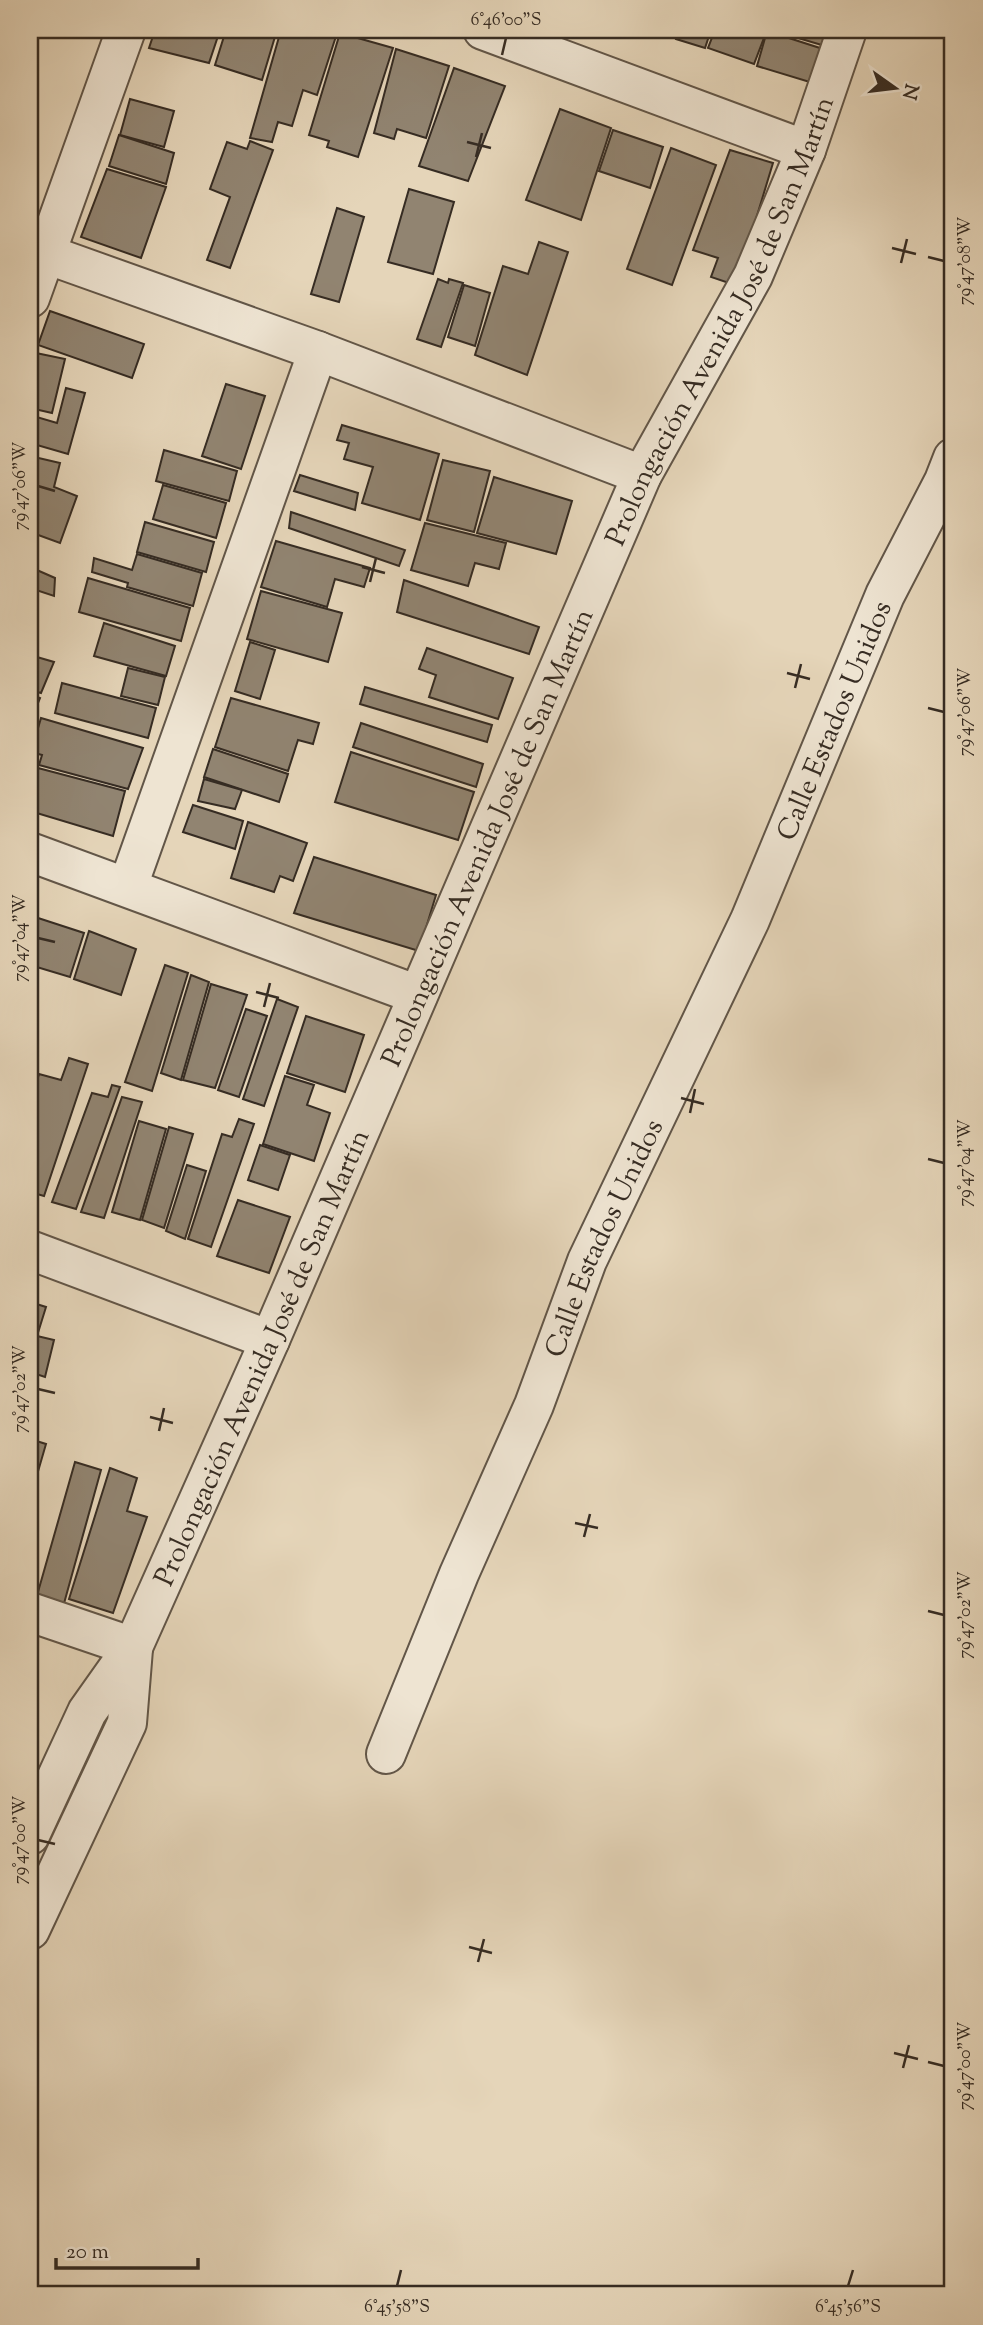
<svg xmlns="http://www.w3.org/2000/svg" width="983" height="2325" font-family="'Sorts Mill Goudy',serif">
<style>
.building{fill:#918471;stroke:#362c23;stroke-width:2}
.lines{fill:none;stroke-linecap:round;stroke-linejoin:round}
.minor-casing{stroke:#625648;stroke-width:42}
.minor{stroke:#eee4d2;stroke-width:38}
.ticks{fill:none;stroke:#362c23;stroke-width:2.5}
.labels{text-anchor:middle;stroke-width:5;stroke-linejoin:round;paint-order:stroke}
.street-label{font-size:28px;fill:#362c23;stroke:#eee4d2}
.neatline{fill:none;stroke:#362c23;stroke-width:2.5}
.ticks-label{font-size:18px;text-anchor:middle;fill:#362c23}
</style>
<rect width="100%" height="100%" fill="#e5d5b9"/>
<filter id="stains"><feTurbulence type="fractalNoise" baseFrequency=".00286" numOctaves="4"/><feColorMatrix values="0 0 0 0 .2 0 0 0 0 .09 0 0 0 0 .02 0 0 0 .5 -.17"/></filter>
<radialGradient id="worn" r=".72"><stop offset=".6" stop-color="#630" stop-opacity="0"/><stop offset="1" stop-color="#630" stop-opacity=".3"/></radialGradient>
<!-- building -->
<g class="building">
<path d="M 155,30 L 220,30 L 209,63 L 149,48 Z"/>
<path d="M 226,30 L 277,30 L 262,80 L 215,65 Z"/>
<path d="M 281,30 L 338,30 L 317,95 L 303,90 L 292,126 L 278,122 L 272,142 L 250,138 Z"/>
<path d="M 653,30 L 676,30 L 674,36 Z"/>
<path d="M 679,30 L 711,30 L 705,48 L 676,39 Z"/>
<path d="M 715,30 L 767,30 L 754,64 L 708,48 Z"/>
<path d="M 771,30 L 829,30 L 825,46 Z"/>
<path d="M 767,31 L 823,49 L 813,83 L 757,66 Z"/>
<path d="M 340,33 L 393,48 L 358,157 L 327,147 L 329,141 L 309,135 Z"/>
<path d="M 396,49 L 449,66 L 426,138 L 397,129 L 394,139 L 374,133 Z"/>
<path d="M 454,68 L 505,86 L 468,181 L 419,166 Z"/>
<path d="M 130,99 L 174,111 L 164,147 L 120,135 Z"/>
<path d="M 560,109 L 611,128 L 581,220 L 526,200 Z"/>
<path d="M 613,130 L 663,147 L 650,188 L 599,171 Z"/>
<path d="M 119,135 L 174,153 L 166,184 L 109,166 Z"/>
<path d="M 250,141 L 273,150 L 230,268 L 207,260 L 230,197 L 210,189 L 227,142 L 247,149 Z"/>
<path d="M 671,148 L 716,165 L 672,285 L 627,269 Z"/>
<path d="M 730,150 L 773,163 L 742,265 L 732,284 L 711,277 L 718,258 L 693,250 Z"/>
<path d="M 107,169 L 166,187 L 141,258 L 81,237 Z"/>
<path d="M 409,189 L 454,202 L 433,274 L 388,262 Z"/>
<path d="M 337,208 L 364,217 L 339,302 L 311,294 Z"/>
<path d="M 539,242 L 568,252 L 527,375 L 475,355 L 503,266 L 528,274 Z"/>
<path d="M 438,279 L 448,283 L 449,279 L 463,283 L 441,347 L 417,339 Z"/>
<path d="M 464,285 L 490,293 L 475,346 L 448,337 Z"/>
<path d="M 50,311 L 144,344 L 132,378 L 38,345 Z"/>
<path d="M 36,353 L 65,359 L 52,413 L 30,408 L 30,383 Z"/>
<path d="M 226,384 L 265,396 L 241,469 L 202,456 Z"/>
<path d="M 66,388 L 85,393 L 68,454 L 30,443 L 30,415 L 57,423 Z"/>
<path d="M 342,425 L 439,454 L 420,520 L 362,503 L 373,467 L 344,459 L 349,443 L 337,440 Z"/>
<path d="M 164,450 L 237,471 L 229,501 L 156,481 Z"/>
<path d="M 30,456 L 60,463 L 54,487 L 77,496 L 60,543 L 30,532 Z"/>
<path d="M 443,460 L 490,471 L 474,532 L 427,520 Z"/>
<path d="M 300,475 L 358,493 L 355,510 L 294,491 Z"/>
<path d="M 494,477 L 572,501 L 556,554 L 477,533 Z"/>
<path d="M 163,485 L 226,503 L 216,538 L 153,519 Z"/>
<path d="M 291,512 L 405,550 L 399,566 L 289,528 Z"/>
<path d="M 145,522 L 214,542 L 206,572 L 137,552 Z"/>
<path d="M 425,523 L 506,543 L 499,569 L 475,563 L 468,586 L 411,570 Z"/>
<path d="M 276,541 L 370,568 L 364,587 L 335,579 L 327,607 L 261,587 Z"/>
<path d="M 137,554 L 202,573 L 193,606 L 127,587 L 128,583 L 92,572 L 94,558 L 132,570 Z"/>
<path d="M 30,567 L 55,578 L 54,596 L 30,588 Z"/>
<path d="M 88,578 L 190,608 L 181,641 L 79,612 Z"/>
<path d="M 404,580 L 539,627 L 529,654 L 397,612 Z"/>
<path d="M 261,591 L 342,613 L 328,662 L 247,639 Z"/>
<path d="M 104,623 L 175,646 L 166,676 L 94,656 Z"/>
<path d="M 250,642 L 275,650 L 260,699 L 235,691 Z"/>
<path d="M 427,648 L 513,678 L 498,719 L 429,697 L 436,675 L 419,669 Z"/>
<path d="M 30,655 L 54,662 L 41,693 L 30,690 Z"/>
<path d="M 128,668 L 165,677 L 158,705 L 121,696 Z"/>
<path d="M 62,683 L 156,708 L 148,738 L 55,713 Z"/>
<path d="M 365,687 L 492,725 L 487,742 L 360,704 Z"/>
<path d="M 30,694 L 40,698 L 30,723 Z"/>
<path d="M 231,698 L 319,723 L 313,744 L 298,740 L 288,771 L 215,747 Z"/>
<path d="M 41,718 L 143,748 L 128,789 L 39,765 L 42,755 L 31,752 Z"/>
<path d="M 361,723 L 483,764 L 476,787 L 353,747 Z"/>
<path d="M 213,749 L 288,774 L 279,802 L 204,777 Z"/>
<path d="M 351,752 L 474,792 L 458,840 L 335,802 Z"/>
<path d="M 38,768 L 125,791 L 113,836 L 30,811 L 30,800 Z"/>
<path d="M 204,779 L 242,790 L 235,809 L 198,801 Z"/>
<path d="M 193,805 L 243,821 L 235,849 L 183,832 Z"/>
<path d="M 248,822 L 307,843 L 293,881 L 280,876 L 274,892 L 231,878 Z"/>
<path d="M 314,857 L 436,895 L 419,951 L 294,913 Z"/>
<path d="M 35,917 L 84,933 L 70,977 L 30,965 L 30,932 Z"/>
<path d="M 89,931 L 136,949 L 121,995 L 74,979 Z"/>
<path d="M 165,965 L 188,973 L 152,1091 L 125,1082 Z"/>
<path d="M 191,975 L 209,982 L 181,1080 L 161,1073 Z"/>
<path d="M 211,984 L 247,995 L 215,1088 L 183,1080 Z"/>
<path d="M 277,999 L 298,1007 L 264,1106 L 243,1099 Z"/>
<path d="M 246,1009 L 267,1016 L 239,1097 L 218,1090 Z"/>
<path d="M 306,1016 L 364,1035 L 345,1092 L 287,1073 Z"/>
<path d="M 69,1058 L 88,1064 L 44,1196 L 30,1192 L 30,1079 L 37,1081 L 39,1074 L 61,1080 Z"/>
<path d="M 285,1076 L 314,1085 L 307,1105 L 330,1113 L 314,1161 L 263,1144 Z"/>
<path d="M 112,1085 L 120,1087 L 76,1209 L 52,1202 L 92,1093 L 108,1097 Z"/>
<path d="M 122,1097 L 142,1102 L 104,1218 L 81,1212 Z"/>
<path d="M 239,1119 L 254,1124 L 211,1247 L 188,1239 L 222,1134 L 232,1137 Z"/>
<path d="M 139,1121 L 166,1129 L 140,1220 L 112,1212 Z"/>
<path d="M 169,1127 L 193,1134 L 164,1228 L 142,1220 Z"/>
<path d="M 260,1145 L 290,1155 L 278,1190 L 248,1180 Z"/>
<path d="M 187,1165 L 206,1171 L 185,1239 L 166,1231 Z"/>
<path d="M 238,1200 L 290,1217 L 269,1273 L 217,1256 Z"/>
<path d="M 30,1302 L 46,1307 L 37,1336 L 54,1340 L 45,1377 L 30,1372 Z"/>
<path d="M 30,1439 L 46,1444 L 30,1499 Z"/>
<path d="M 75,1462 L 101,1470 L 63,1607 L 36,1599 Z"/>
<path d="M 110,1468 L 137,1478 L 127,1511 L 147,1517 L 113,1613 L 69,1599 Z"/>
</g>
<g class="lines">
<!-- minor casing -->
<g class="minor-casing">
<g id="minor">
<path d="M 483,30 L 806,150"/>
<path d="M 46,254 L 318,351 L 642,475"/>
<path d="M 30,298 L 126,30"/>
<path d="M 30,852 L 418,995"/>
<path d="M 128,886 L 318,351"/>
<path d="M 30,1250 L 270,1340"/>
<path d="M 30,1612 L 133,1647"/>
<path id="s1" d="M 386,1754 L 459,1574 L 534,1405 L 587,1261 L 750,920 L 885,595 L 944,481 L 953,458"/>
<path id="s2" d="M 30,1835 L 87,1712 L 133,1647 L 270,1340 L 642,475 L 753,276 L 806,150 L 847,30"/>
<path d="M 30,1930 L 127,1723 L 133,1649"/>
</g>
</g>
<!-- minor -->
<use href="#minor" class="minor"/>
</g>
<!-- ticks -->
<path class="ticks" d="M 502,55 L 506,38M 467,142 L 491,148M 476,157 L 482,133M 892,248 L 916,254M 928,257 L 944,261M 901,263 L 907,239M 38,486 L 55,491M 362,567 L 385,573M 370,582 L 376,558M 787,673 L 810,679M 795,688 L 801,664M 928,708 L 944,712M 38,938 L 55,942M 256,992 L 279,998M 264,1007 L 270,983M 681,1098 L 704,1104M 690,1113 L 695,1089M 928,1159 L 944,1163M 38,1389 L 55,1393M 150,1417 L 173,1423M 159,1431 L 164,1408M 575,1523 L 598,1528M 584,1537 L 590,1514M 928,1611 L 944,1615M 38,1840 L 55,1844M 469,1947 L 492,1953M 478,1962 L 484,1939M 894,2053 L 918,2059M 928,2062 L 944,2066M 903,2068 L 909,2045M 397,2286 L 401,2270M 848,2286 L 853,2270"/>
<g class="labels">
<!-- street labels -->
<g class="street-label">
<text dy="10" stroke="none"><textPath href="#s2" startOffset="1666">Prolongación Avenida José de San Martín</textPath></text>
<text dy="10" stroke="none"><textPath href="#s1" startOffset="1127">Calle Estados Unidos</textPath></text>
<text dy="10" stroke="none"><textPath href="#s2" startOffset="1099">Prolongación Avenida José de San Martín</textPath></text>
<text dy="10" stroke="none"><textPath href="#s1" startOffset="560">Calle Estados Unidos</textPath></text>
<text dy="10" stroke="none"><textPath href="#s2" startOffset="532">Prolongación Avenida José de San Martín</textPath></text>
</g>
</g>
<!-- margin -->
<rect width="983" height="2325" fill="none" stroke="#e5d5b9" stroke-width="77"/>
<!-- north arrow -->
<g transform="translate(895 88) rotate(104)" stroke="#eee4d2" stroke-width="5" paint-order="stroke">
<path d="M0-5L12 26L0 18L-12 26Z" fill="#362c23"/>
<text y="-10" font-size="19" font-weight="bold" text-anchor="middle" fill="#362c23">N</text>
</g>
<!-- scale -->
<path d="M56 2258v10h142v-10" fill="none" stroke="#362c23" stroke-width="3.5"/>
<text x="66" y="2258" font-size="21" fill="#362c23" stroke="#eee4d2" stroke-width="5" paint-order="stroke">20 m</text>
<rect x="38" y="38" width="906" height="2248" class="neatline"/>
<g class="ticks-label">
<text x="506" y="25">6°46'00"S</text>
<text transform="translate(964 261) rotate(-90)" y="6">79°47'08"W</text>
<text transform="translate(19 486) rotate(-90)" y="6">79°47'06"W</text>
<text transform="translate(964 712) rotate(-90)" y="6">79°47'06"W</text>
<text transform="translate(19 938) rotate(-90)" y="6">79°47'04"W</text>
<text transform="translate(964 1163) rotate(-90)" y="6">79°47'04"W</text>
<text transform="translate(19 1389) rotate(-90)" y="6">79°47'02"W</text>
<text transform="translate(964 1615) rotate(-90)" y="6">79°47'02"W</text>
<text transform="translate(19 1840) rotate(-90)" y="6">79°47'00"W</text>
<text transform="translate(964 2066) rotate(-90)" y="6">79°47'00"W</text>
<text x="397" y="2312">6°45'58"S</text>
<text x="848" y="2312">6°45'56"S</text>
</g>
<rect width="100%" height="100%" filter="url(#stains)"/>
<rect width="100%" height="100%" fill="url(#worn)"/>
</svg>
